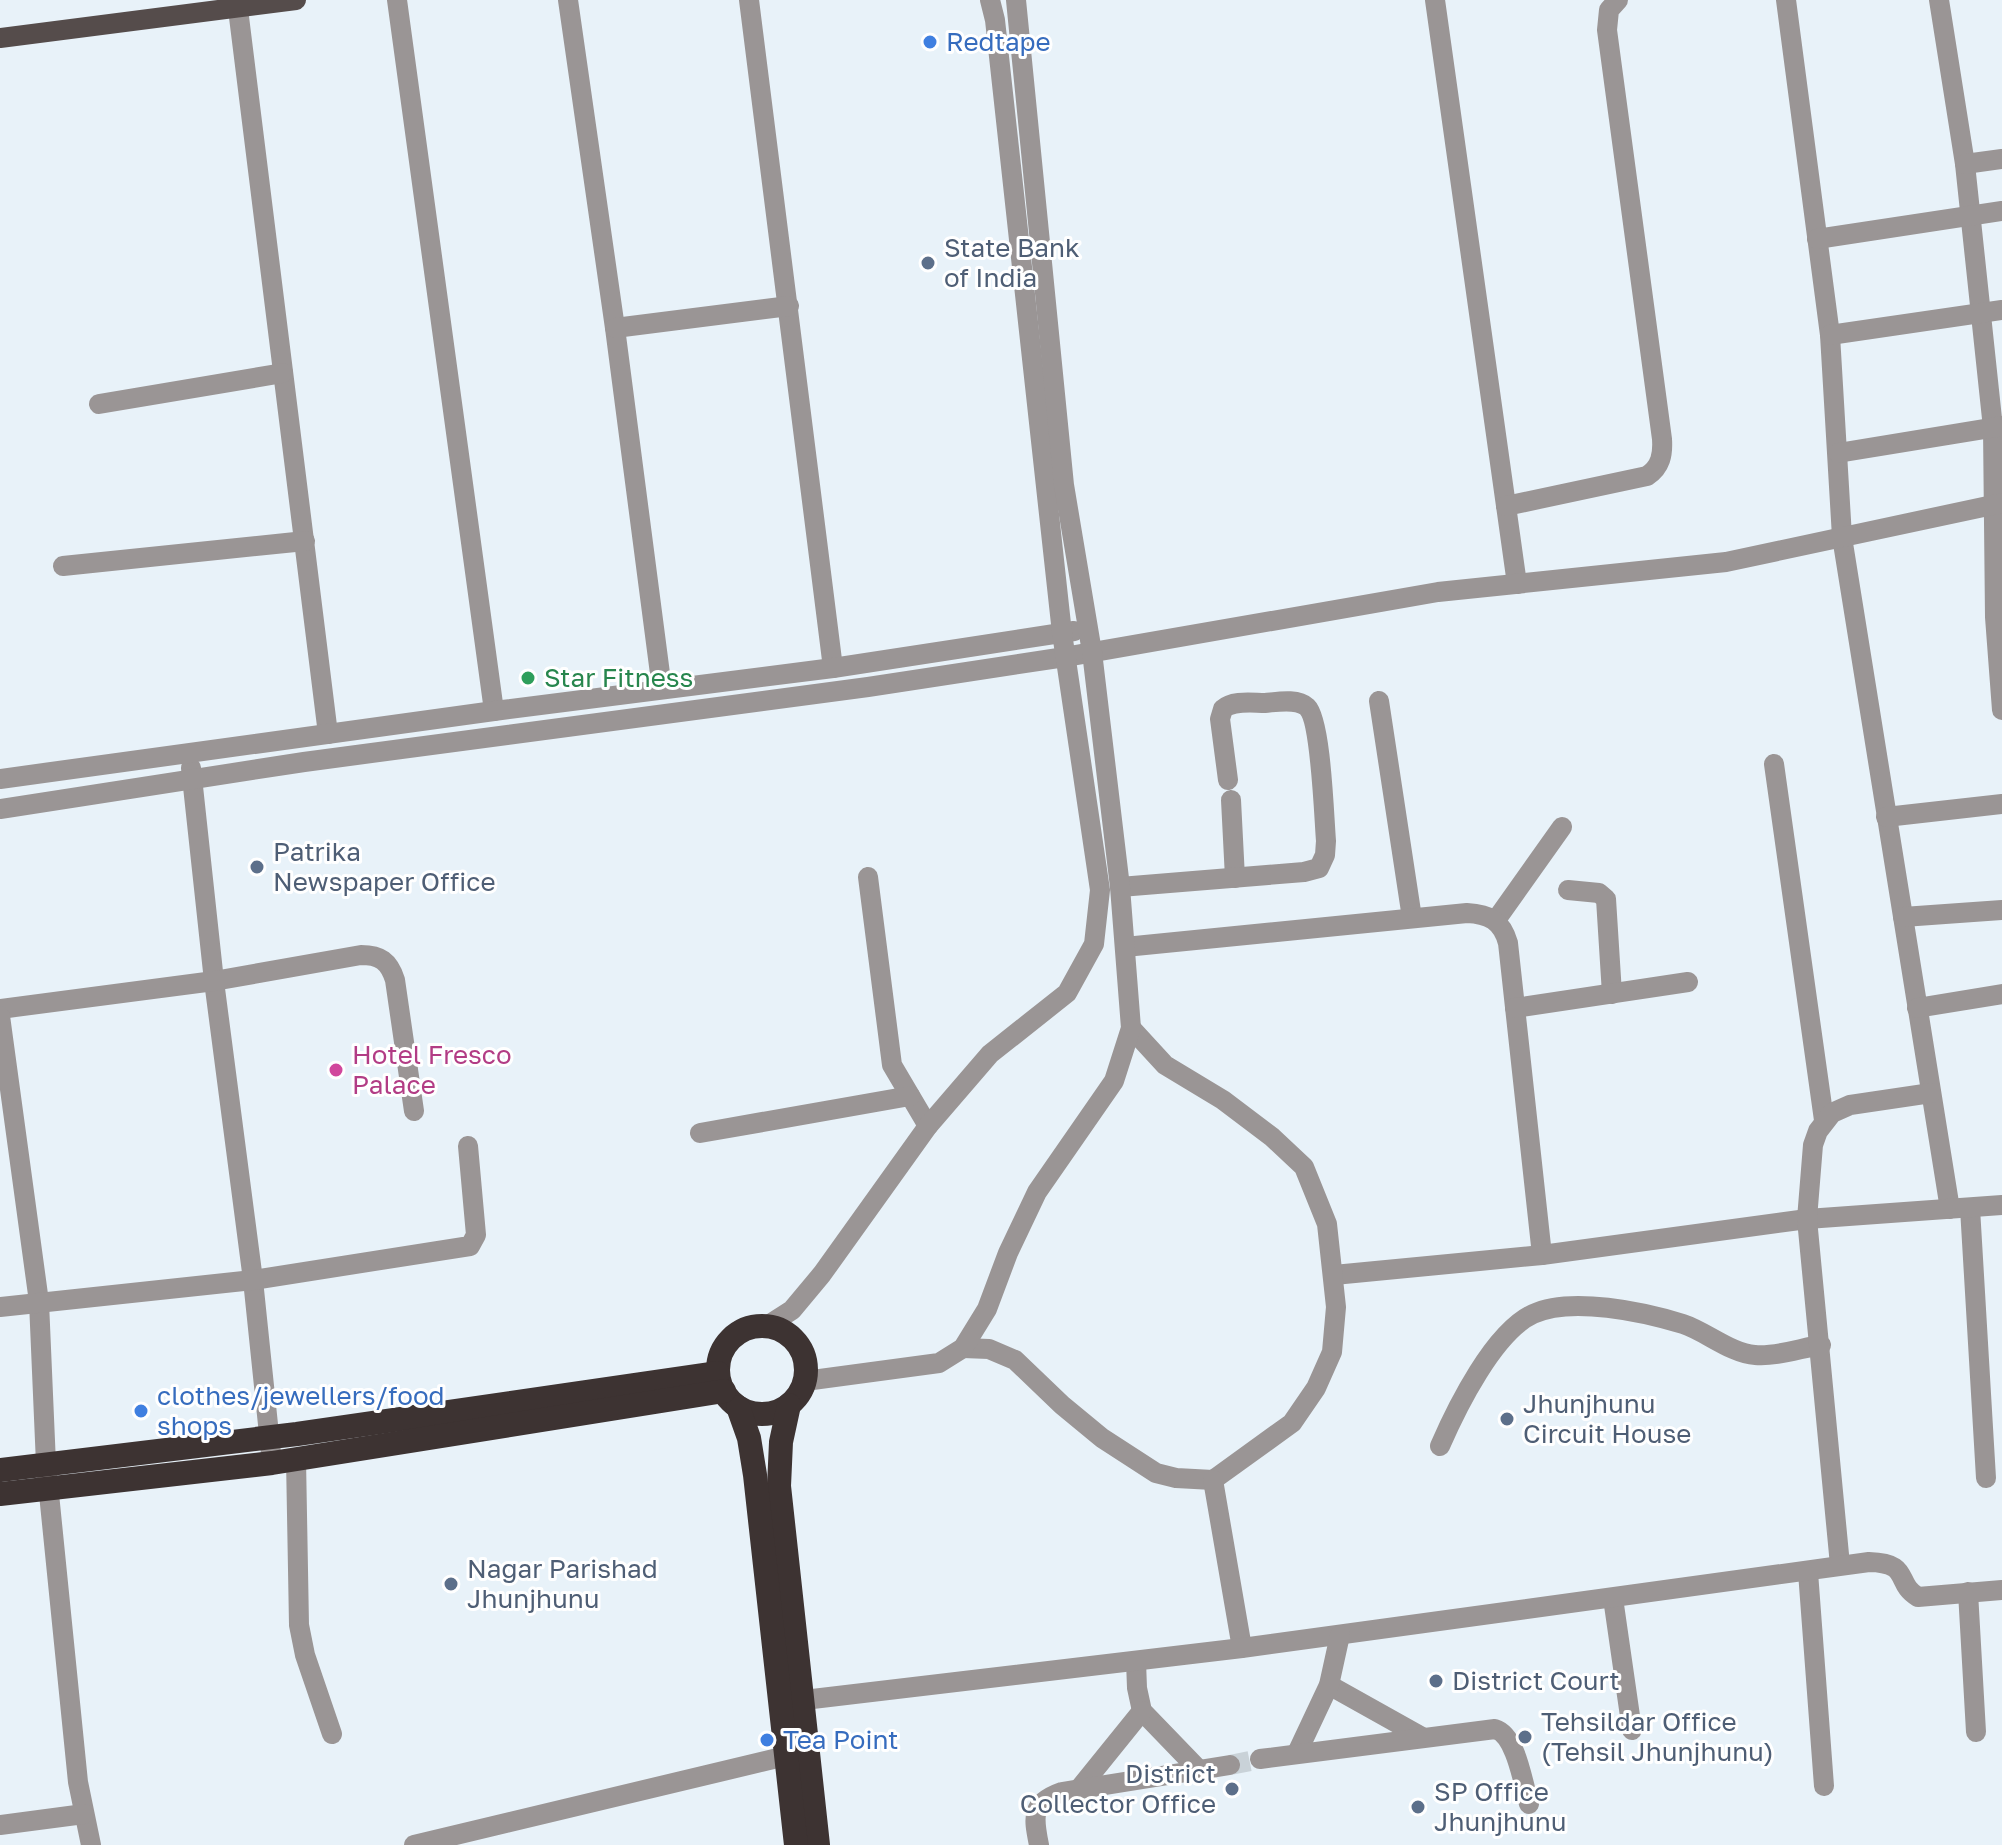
<svg xmlns="http://www.w3.org/2000/svg" width="2002" height="1845" font-family="'Golos Text',sans-serif">
<style>
.lines{fill:none;stroke-linecap:round;stroke-linejoin:round}
.minor-tunnel{stroke:#c9d2d8;stroke-width:20;stroke-dasharray:20 10;stroke-linecap:butt}
.minor{stroke:#9a9595;stroke-width:20}
.major{stroke:#554c4b;stroke-width:20}
.highway{stroke:#3d3332;stroke-width:24}
.shop-dot{fill:#3f7fe0;stroke:#fff;stroke-width:3}
.service-dot{fill:#5c6f8a;stroke:#fff;stroke-width:3}
.leisure-dot{fill:#2e9e5b;stroke:#fff;stroke-width:3}
.hotel-dot{fill:#d1479c;stroke:#fff;stroke-width:3}
.labels{text-anchor:middle;stroke-width:6;stroke-linejoin:round;paint-order:stroke}
.shop-label{font-size:26px;fill:#366cbe;stroke:#fff;text-anchor:start}
.service-label{font-size:26px;fill:#4e5e75;stroke:#fff;text-anchor:start}
.leisure-label{font-size:26px;fill:#27864d;stroke:#fff;text-anchor:start}
.hotel-label{font-size:26px;fill:#b23c85;stroke:#fff;text-anchor:start}
</style>
<rect width="100%" height="100%" fill="#e8f2f9"/>
<g class="lines">
<!-- minor-tunnel -->
<path class="minor-tunnel" d="M 1230,1765 L 1260,1759"/>
<!-- minor -->
<g class="minor">
<path d="M 397,0 L 494,711"/>
<path d="M 568,0 L 615,328 L 662,689"/>
<path d="M 749,0 L 833,668"/>
<path d="M 1435,0 L 1517,584"/>
<path d="M 1786,0 L 1830,335 L 1842,537 L 1950,1209"/>
<path d="M 1939,0 L 1965,164 L 1993,428 L 1995,617 L 2002,710"/>
<path d="M 238,9 L 328,734"/>
<path d="M 1965,164 L 2002,159"/>
<path d="M 1817,239 L 2002,211"/>
<path d="M 615,328 L 789,306"/>
<path d="M 1830,335 L 2002,310"/>
<path d="M 99,404 L 283,373"/>
<path d="M 1838,453 L 2002,426"/>
<path d="M 1506,506 L 1647,476 C 1661,467 1663,454 1662,439 L 1607,30 L 1609,10 L 1618,0"/>
<path d="M 63,566 L 305,541"/>
<path d="M 1379,701 L 1412,918"/>
<path d="M 1774,764 L 1824,1120"/>
<path d="M 191,768 L 214,981 L 253,1280 L 272,1463"/>
<path d="M 0,779 L 494,711 L 833,668 L 1074,631"/>
<path d="M 1231,800 L 1235,878"/>
<path d="M 0,809 L 304,762 L 868,687 L 1065,657 L 1438,592 L 1726,562 L 2002,503"/>
<path d="M 1886,817 L 2002,804"/>
<path d="M 868,877 L 892,1065 L 928,1126"/>
<path d="M 1120,887 L 1304,872 L 1319,868 L 1325,855 L 1326,841 C 1324,817 1321,720 1307,707 C 1297,698 1277,702 1265,703 C 1252,703 1233,700 1223,709 L 1220,719 L 1228,780"/>
<path d="M 1568,890 L 1599,893 L 1606,899 L 1612,994"/>
<path d="M 1903,917 L 2002,910"/>
<path d="M 1496,920 L 1562,827"/>
<path d="M 1125,947 L 1467,913 C 1489,914 1502,921 1508,943 L 1542,1255"/>
<path d="M 1515,1008 L 1688,982"/>
<path d="M 1917,1008 L 2002,994"/>
<path d="M 0,1009 L 214,981 L 361,955 C 380,955 389,961 395,980 L 414,1111"/>
<path d="M 0,1016 L 39,1302 L 46,1464 L 78,1782 L 91,1845"/>
<path d="M 700,1133 L 910,1096"/>
<path d="M 1970,1208 L 1986,1478"/>
<path d="M 1334,1275 L 1542,1255 L 1807,1219 L 2002,1205"/>
<path d="M 0,1307 L 253,1280 L 470,1246 L 476,1235 L 468,1146"/>
<path d="M 767,1326 L 792,1310 L 822,1274 L 928,1126 L 990,1054 L 1067,993 L 1094,944 L 1100,890 L 1062,633 L 995,20 L 990,0"/>
<path d="M 963,1348 L 989,1349 L 1015,1360 L 1062,1405 L 1102,1438 L 1156,1473 L 1176,1478 L 1213,1480 L 1292,1423 L 1316,1388 L 1332,1352 L 1336,1307 L 1327,1224 L 1304,1167 L 1272,1137 L 1223,1100 L 1165,1065 L 1131,1028"/>
<path d="M 805,1381 L 939,1363 L 963,1348 L 987,1309 L 1008,1253 L 1037,1192 L 1114,1081 L 1131,1028 L 1120,887 L 1092,652 L 1064,485 L 1016,0"/>
<path d="M 1440,1446 C 1457,1407 1494,1332 1533,1314 C 1571,1296 1644,1312 1683,1324 C 1705,1331 1732,1354 1755,1355 C 1776,1357 1801,1348 1821,1345"/>
<path d="M 296,1459 L 299,1625 L 305,1655 L 332,1734"/>
<path d="M 1213,1480 L 1242,1648"/>
<path d="M 1840,1565 L 1807,1219 L 1813,1145 L 1818,1131 L 1832,1113 L 1850,1105 L 1931,1093"/>
<path d="M 1808,1572 L 1824,1786"/>
<path d="M 1968,1592 L 1976,1732"/>
<path d="M 1613,1598 L 1632,1730"/>
<path d="M 1136,1661 L 1137,1688 L 1142,1711 L 1198,1769"/>
<path d="M 1329,1685 L 1422,1737"/>
<path d="M 804,1700 L 1242,1648 L 1869,1562 C 1912,1563 1894,1583 1918,1597 L 2002,1590"/>
<path d="M 1297,1753 L 1329,1685 L 1340,1635"/>
<path d="M 1260,1759 L 1495,1729 C 1516,1735 1523,1783 1529,1804"/>
<path d="M 1079,1789 L 1142,1711"/>
<path d="M 0,1825 L 84,1814"/>
<path d="M 414,1845 L 786,1756"/>
<path d="M 1039,1845 C 1033,1816 1031,1803 1062,1792 L 1230,1765"/>
</g>
<!-- major -->
<path class="major" d="M 0,38 L 296,0"/>
<!-- highway -->
<g class="highway">
<circle cx="762" cy="1370" r="44"/>
<path d="M 789,1405 L 781,1442 L 779,1486 L 818,1845"/>
<path d="M 738,1407 L 749,1438 L 755,1475 L 796,1845"/>
<path d="M 0,1470 L 297,1434 L 718,1373"/>
<path d="M 0,1494 L 272,1463 L 724,1391"/>
</g>
</g>
<!-- markers -->
<g class="shop-dot">
<circle cx="930" cy="42" r="8"/>
<circle cx="141" cy="1411" r="8"/>
<circle cx="767" cy="1740" r="8"/>
</g>
<g class="service-dot">
<circle cx="928" cy="263" r="8"/>
<circle cx="257" cy="867" r="8"/>
<circle cx="1507" cy="1419" r="8"/>
<circle cx="451" cy="1584" r="8"/>
<circle cx="1436" cy="1681" r="8"/>
<circle cx="1525" cy="1737" r="8"/>
<circle cx="1232" cy="1789" r="8"/>
<circle cx="1418" cy="1807" r="8"/>
</g>
<circle class="leisure-dot" cx="528" cy="678" r="8"/>
<circle class="hotel-dot" cx="336" cy="1070" r="8"/>
<g class="labels">
<!-- shop labels -->
<g class="shop-label">
<text x="946" y="51">Redtape</text>
<text x="157" y="1405">clothes/jewellers/food<tspan x="157" dy="30">shops</tspan></text>
<text x="783" y="1749">Tea Point</text>
</g>
<!-- service labels -->
<g class="service-label">
<text x="944" y="257">State Bank<tspan x="944" dy="30">of India</tspan></text>
<text x="273" y="861">Patrika<tspan x="273" dy="30">Newspaper Office</tspan></text>
<text x="1523" y="1413">Jhunjhunu<tspan x="1523" dy="30">Circuit House</tspan></text>
<text x="467" y="1578">Nagar Parishad<tspan x="467" dy="30">Jhunjhunu</tspan></text>
<text x="1452" y="1690">District Court</text>
<text x="1541" y="1731">Tehsildar Office<tspan x="1541" dy="30">(Tehsil Jhunjhunu)</tspan></text>
<text x="1216" y="1783" text-anchor="end">District<tspan x="1216" dy="30">Collector Office</tspan></text>
<text x="1434" y="1801">SP Office<tspan x="1434" dy="30">Jhunjhunu</tspan></text>
</g>
<!-- leisure labels -->
<g class="leisure-label">
<text x="544" y="687">Star Fitness</text>
</g>
<!-- hotel labels -->
<g class="hotel-label">
<text x="352" y="1064">Hotel Fresco<tspan x="352" dy="30">Palace</tspan></text>
</g>
</g>
</svg>
